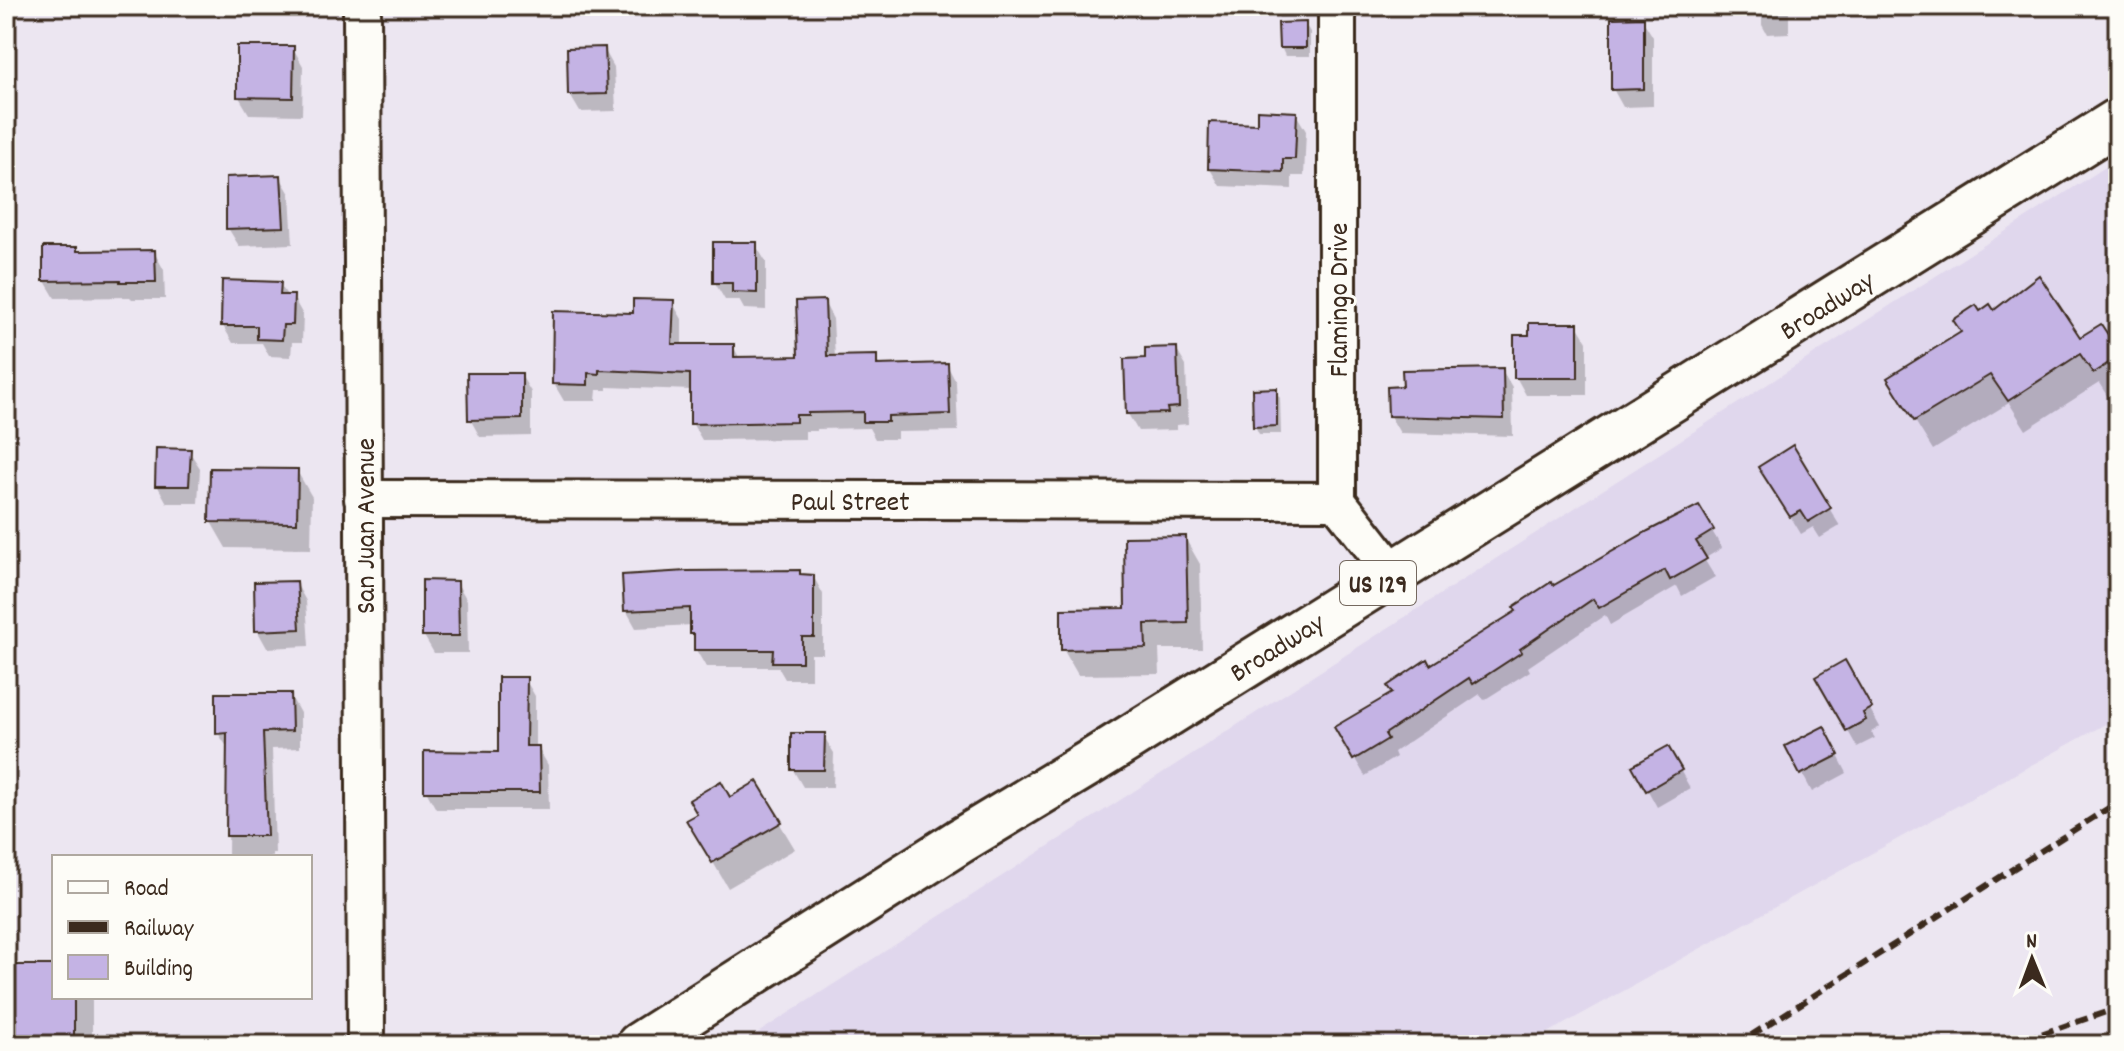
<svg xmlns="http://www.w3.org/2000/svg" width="2124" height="1051" font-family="Dekko,sans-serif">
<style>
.built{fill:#e0d7ed}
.shadow{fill:#0003}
.building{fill:#c4b3e4;stroke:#3b2a1e;stroke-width:2}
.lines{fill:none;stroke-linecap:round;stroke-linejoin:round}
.street-casing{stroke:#3b2a1e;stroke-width:42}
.primary-casing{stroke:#3b2a1e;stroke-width:50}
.street{stroke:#fdfcf7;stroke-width:36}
.primary{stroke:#fdfcf7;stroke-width:44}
.rail{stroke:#3b2a1e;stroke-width:6;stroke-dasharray:12 6;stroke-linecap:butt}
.labels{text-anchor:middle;stroke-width:6;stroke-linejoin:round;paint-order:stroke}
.shield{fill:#fdfcf7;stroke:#75695f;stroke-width:2}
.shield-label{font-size:26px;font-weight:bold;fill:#3b2a1e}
.street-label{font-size:28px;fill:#3b2a1e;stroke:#fdfcf7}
</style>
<rect width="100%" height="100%" fill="#ece6f1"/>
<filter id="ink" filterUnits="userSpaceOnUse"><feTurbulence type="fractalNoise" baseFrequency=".0125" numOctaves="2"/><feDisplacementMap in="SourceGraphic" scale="16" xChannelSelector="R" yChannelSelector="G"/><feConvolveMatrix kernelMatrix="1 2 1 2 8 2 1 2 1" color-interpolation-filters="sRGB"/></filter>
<g filter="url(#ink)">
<!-- built -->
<path class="built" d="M 2118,159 L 2118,717 L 1526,1045 L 739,1045 Z"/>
<!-- shadow -->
<g class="shadow">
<path d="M 1262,6 L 1307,6 L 1307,17 L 1279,18 L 1275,10 L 1264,10 Z"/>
<path d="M 1455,6 L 1562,6 L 1562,9 L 1503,10 L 1504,15 L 1462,18 Z"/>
<path d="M 1762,6 L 1789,6 L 1789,33 L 1767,34 L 1762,25 Z"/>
<path d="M 1642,19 L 1653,37 L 1653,106 L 1623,107 L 1613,89 Z"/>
<path d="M 1305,24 L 1310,32 L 1310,56 L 1285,56 L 1281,47 Z"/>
<path d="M 293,48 L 303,66 L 302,115 L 249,114 L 239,97 Z"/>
<path d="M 604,49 L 614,67 L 616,111 L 580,112 L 570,95 Z"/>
<path d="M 1296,114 L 1306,131 L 1304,176 L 1292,176 L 1292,189 L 1220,186 L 1210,169 Z"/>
<path d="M 280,177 L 290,194 L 293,244 L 239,246 L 228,228 Z"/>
<path d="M 755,244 L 766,262 L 766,310 L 744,309 L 739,300 L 725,300 L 715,283 Z"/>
<path d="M 154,252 L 164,270 L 165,299 L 132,299 L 130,297 L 55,298 L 45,281 L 78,253 Z"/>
<path d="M 280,284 L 288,297 L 293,297 L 303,315 L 302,342 L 292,342 L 291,357 L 269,356 L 262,343 L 233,343 L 223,326 Z"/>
<path d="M 672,302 L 682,319 L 682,346 L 733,346 L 740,359 L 800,358 L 824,302 L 833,319 L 835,358 L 875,358 L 881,367 L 947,365 L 956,382 L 958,431 L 897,432 L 897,439 L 875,439 L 869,428 L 817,429 L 817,431 L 805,431 L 805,439 L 702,440 L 692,423 L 692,390 L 607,387 L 607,390 L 597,390 L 596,401 L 564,401 L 554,384 L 635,315 Z"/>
<path d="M 1994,313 L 2080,340 L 2104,332 L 2118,322 L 2118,398 L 2111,402 L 2099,383 L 2026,430 L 2009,403 L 1933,450 L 1907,408 L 1979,314 Z"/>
<path d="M 1577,325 L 1587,342 L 1587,395 L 1526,395 L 1516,377 L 1530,337 Z"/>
<path d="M 1176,349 L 1186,366 L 1188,424 L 1176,425 L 1176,430 L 1138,431 L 1128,414 L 1147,360 Z"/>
<path d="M 1502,370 L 1512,387 L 1513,436 L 1400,433 L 1390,416 Z"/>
<path d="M 521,375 L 531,392 L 531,436 L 480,437 L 470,419 Z"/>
<path d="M 1275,390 L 1280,398 L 1281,434 L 1259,434 L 1255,426 Z"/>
<path d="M 1792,448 L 1840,526 L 1820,538 L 1813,527 L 1801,534 L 1771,484 Z"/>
<path d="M 189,451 L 200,468 L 198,503 L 167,503 L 157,485 Z"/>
<path d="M 297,471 L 312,497 L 311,549 L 226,548 L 211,522 Z"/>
<path d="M 1698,507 L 1722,548 L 1704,559 L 1715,577 L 1682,596 L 1677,586 L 1610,625 L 1605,615 L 1528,667 L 1530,671 L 1484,700 L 1480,694 L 1394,752 L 1396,757 L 1365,776 L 1337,728 L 1394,694 L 1430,667 L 1553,588 Z"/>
<path d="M 1185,538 L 1200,564 L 1202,649 L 1159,649 L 1160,674 L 1078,675 L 1063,649 L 1127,610 Z"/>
<path d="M 799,572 L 802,576 L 813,576 L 823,594 L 823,654 L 811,654 L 811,679 L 785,679 L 778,667 L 706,667 L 696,650 L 696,641 L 692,634 L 692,625 L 636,628 L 626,610 Z"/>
<path d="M 296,583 L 306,601 L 309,646 L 267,648 L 257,630 Z"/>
<path d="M 457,583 L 467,600 L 468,653 L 434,653 L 424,636 Z"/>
<path d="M 1844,663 L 1880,727 L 1871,732 L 1875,738 L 1857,747 L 1818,678 Z"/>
<path d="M 525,679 L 535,696 L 535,748 L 538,748 L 548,765 L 549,809 L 436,809 L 426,791 L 500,754 Z"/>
<path d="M 290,695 L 300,713 L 300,748 L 272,749 L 275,853 L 272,853 L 272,857 L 228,857 L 229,750 L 218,733 Z"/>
<path d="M 823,735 L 834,753 L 833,787 L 803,787 L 793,770 Z"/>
<path d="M 1833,746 L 1847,773 L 1812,792 L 1788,747 Z"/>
<path d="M 1668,748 L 1690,788 L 1657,807 L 1635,767 Z"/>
<path d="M 6,783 L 15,798 L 16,838 L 6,839 Z"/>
<path d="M 756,784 L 795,849 L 728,888 L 689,821 Z"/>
<path d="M 6,967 L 54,967 L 54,997 L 90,997 L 92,1000 L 92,1045 L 6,1045 Z"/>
</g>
<!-- building -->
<g class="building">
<path d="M 1644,17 L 1644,89 L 1611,90 L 1611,18 Z"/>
<path d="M 1306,22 L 1306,48 L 1279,48 L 1278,23 Z"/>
<path d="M 237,46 L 294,46 L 293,98 L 237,97 Z"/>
<path d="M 605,47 L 607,94 L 568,95 L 567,48 Z"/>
<path d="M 1257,110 L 1297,112 L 1295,159 L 1283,159 L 1283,172 L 1208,169 L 1209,122 L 1257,124 Z"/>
<path d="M 281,175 L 284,227 L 226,229 L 226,177 Z"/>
<path d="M 713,242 L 757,242 L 757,293 L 732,292 L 732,283 L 713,283 Z"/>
<path d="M 43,247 L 77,247 L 77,251 L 155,250 L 156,282 L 120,282 L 120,280 L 43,281 Z"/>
<path d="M 2039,275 L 2080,337 L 2101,324 L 2118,350 L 2118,357 L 2093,373 L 2080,354 L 2008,401 L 1990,375 L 1914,421 L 1887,378 L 1961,332 L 1953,320 L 1976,305 L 1980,311 L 1990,304 L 1994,310 Z"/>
<path d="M 222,280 L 281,282 L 280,295 L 294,295 L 293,325 L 283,325 L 282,340 L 257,339 L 257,326 L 221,326 Z"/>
<path d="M 633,299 L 674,300 L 672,344 L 734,344 L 734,357 L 798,356 L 796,301 L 825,300 L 827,356 L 877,355 L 877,365 L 948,363 L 950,414 L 888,416 L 888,422 L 863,422 L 863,412 L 808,413 L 808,415 L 796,415 L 796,422 L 690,424 L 690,374 L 599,370 L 599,374 L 588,373 L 588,385 L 552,384 L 553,311 L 633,313 Z"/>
<path d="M 1529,323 L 1578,323 L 1578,378 L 1514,378 L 1514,335 L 1529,335 Z"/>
<path d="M 1177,347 L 1179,407 L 1167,408 L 1168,413 L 1126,414 L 1124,359 L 1145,358 L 1145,348 Z"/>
<path d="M 1503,368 L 1504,419 L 1388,416 L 1387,387 L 1403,386 L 1402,370 Z"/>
<path d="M 467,373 L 522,373 L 522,419 L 468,420 Z"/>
<path d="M 1277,388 L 1277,426 L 1253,427 L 1252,389 Z"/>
<path d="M 1793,445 L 1831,508 L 1808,522 L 1801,511 L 1790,517 L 1758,467 Z"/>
<path d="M 156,448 L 191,449 L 189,486 L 155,486 Z"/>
<path d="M 210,468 L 298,469 L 297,523 L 209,522 Z"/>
<path d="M 1699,505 L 1714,530 L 1696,541 L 1707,559 L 1670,580 L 1665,570 L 1599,608 L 1593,599 L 1520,649 L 1522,652 L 1473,684 L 1469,678 L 1385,734 L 1388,739 L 1353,760 L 1334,727 L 1392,693 L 1387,686 L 1427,659 L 1430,665 L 1516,611 L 1513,607 L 1551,582 L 1554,585 L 1648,531 Z"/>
<path d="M 1186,536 L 1188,623 L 1145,624 L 1146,648 L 1061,650 L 1061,609 L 1125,608 L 1124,537 Z"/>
<path d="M 800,570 L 800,574 L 814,575 L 814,637 L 802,637 L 802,662 L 772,662 L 773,650 L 694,650 L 694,634 L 690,634 L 690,608 L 624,611 L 622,575 L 687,571 Z"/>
<path d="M 422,580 L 458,581 L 459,636 L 422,636 Z"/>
<path d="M 297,581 L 300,629 L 255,631 L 254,582 Z"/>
<path d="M 1845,660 L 1872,708 L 1863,713 L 1866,720 L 1846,731 L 1815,677 Z"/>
<path d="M 498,677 L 527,677 L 526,746 L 539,746 L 540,792 L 424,792 L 424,751 L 498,752 Z"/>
<path d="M 216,693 L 291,693 L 292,731 L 263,732 L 267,836 L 226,836 L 227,733 L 216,734 Z"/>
<path d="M 1824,726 L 1839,755 L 1800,775 L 1785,746 Z"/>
<path d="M 791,733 L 825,733 L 824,770 L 791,770 Z"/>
<path d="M 1668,746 L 1682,770 L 1646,791 L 1632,766 Z"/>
<path d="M 721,781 L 730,797 L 757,781 L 782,822 L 712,863 L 686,820 L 697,814 L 689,800 Z"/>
<path d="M 6,965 L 54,965 L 54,997 L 74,997 L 74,1045 L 6,1045 Z"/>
</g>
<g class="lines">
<!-- street casing -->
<g class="street-casing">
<g id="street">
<path d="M 362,6 L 366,1045"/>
<path d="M 1337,6 L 1337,501 L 1394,574"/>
<path d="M 363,499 L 1337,501"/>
</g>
</g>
<!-- primary casing -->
<g class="primary-casing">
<path id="primary" d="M 639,1045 L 960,841 L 1091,762 L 2118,121"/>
</g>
<!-- street -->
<use href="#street" class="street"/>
<!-- primary -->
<use href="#primary" class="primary"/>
<!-- rail -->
<g class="rail">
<path d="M 1736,1045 L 2118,802"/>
<path d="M 2008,1045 L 2118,1008"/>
</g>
</g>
</g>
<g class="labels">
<!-- shield labels -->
<rect class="shield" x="1340" y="561" width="76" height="44" rx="6"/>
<g class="shield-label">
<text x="1378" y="592">US 129</text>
</g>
<!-- street labels -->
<g class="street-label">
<text transform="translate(1337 300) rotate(-90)" y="10">Flamingo Drive</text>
<text transform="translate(1826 304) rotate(-32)" y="10">Broadway</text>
<text x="850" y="510">Paul Street</text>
<text transform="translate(364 526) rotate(-90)" y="10">San Juan Avenue</text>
<text transform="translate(1276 646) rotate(-32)" y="10">Broadway</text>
</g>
</g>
<!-- margin -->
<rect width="2124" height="1051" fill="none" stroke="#fdfcf7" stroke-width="32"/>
<rect x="16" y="16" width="2092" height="1019" fill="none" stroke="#3b2a1e" stroke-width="3" filter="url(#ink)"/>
<!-- legend -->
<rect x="52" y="855" width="260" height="144" fill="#fdfcf7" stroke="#afa8a0" stroke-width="2"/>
<rect x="68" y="881" width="40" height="12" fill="#fdfcf7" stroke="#afa8a0" stroke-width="2"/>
<text x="124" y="895" font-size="24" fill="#3b2a1e">Road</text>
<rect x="68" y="921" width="40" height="12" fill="#3b2a1e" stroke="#afa8a0" stroke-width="2"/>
<text x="124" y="935" font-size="24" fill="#3b2a1e">Railway</text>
<rect x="68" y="955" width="40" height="24" fill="#c4b3e4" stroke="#afa8a0" stroke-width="2"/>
<text x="124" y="975" font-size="24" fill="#3b2a1e">Building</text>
<!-- north arrow -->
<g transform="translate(2032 959) rotate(359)" stroke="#fdfcf7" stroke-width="6" paint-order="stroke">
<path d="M0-6L14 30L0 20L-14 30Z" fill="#3b2a1e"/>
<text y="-12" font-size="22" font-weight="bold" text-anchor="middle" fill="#3b2a1e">N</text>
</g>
</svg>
